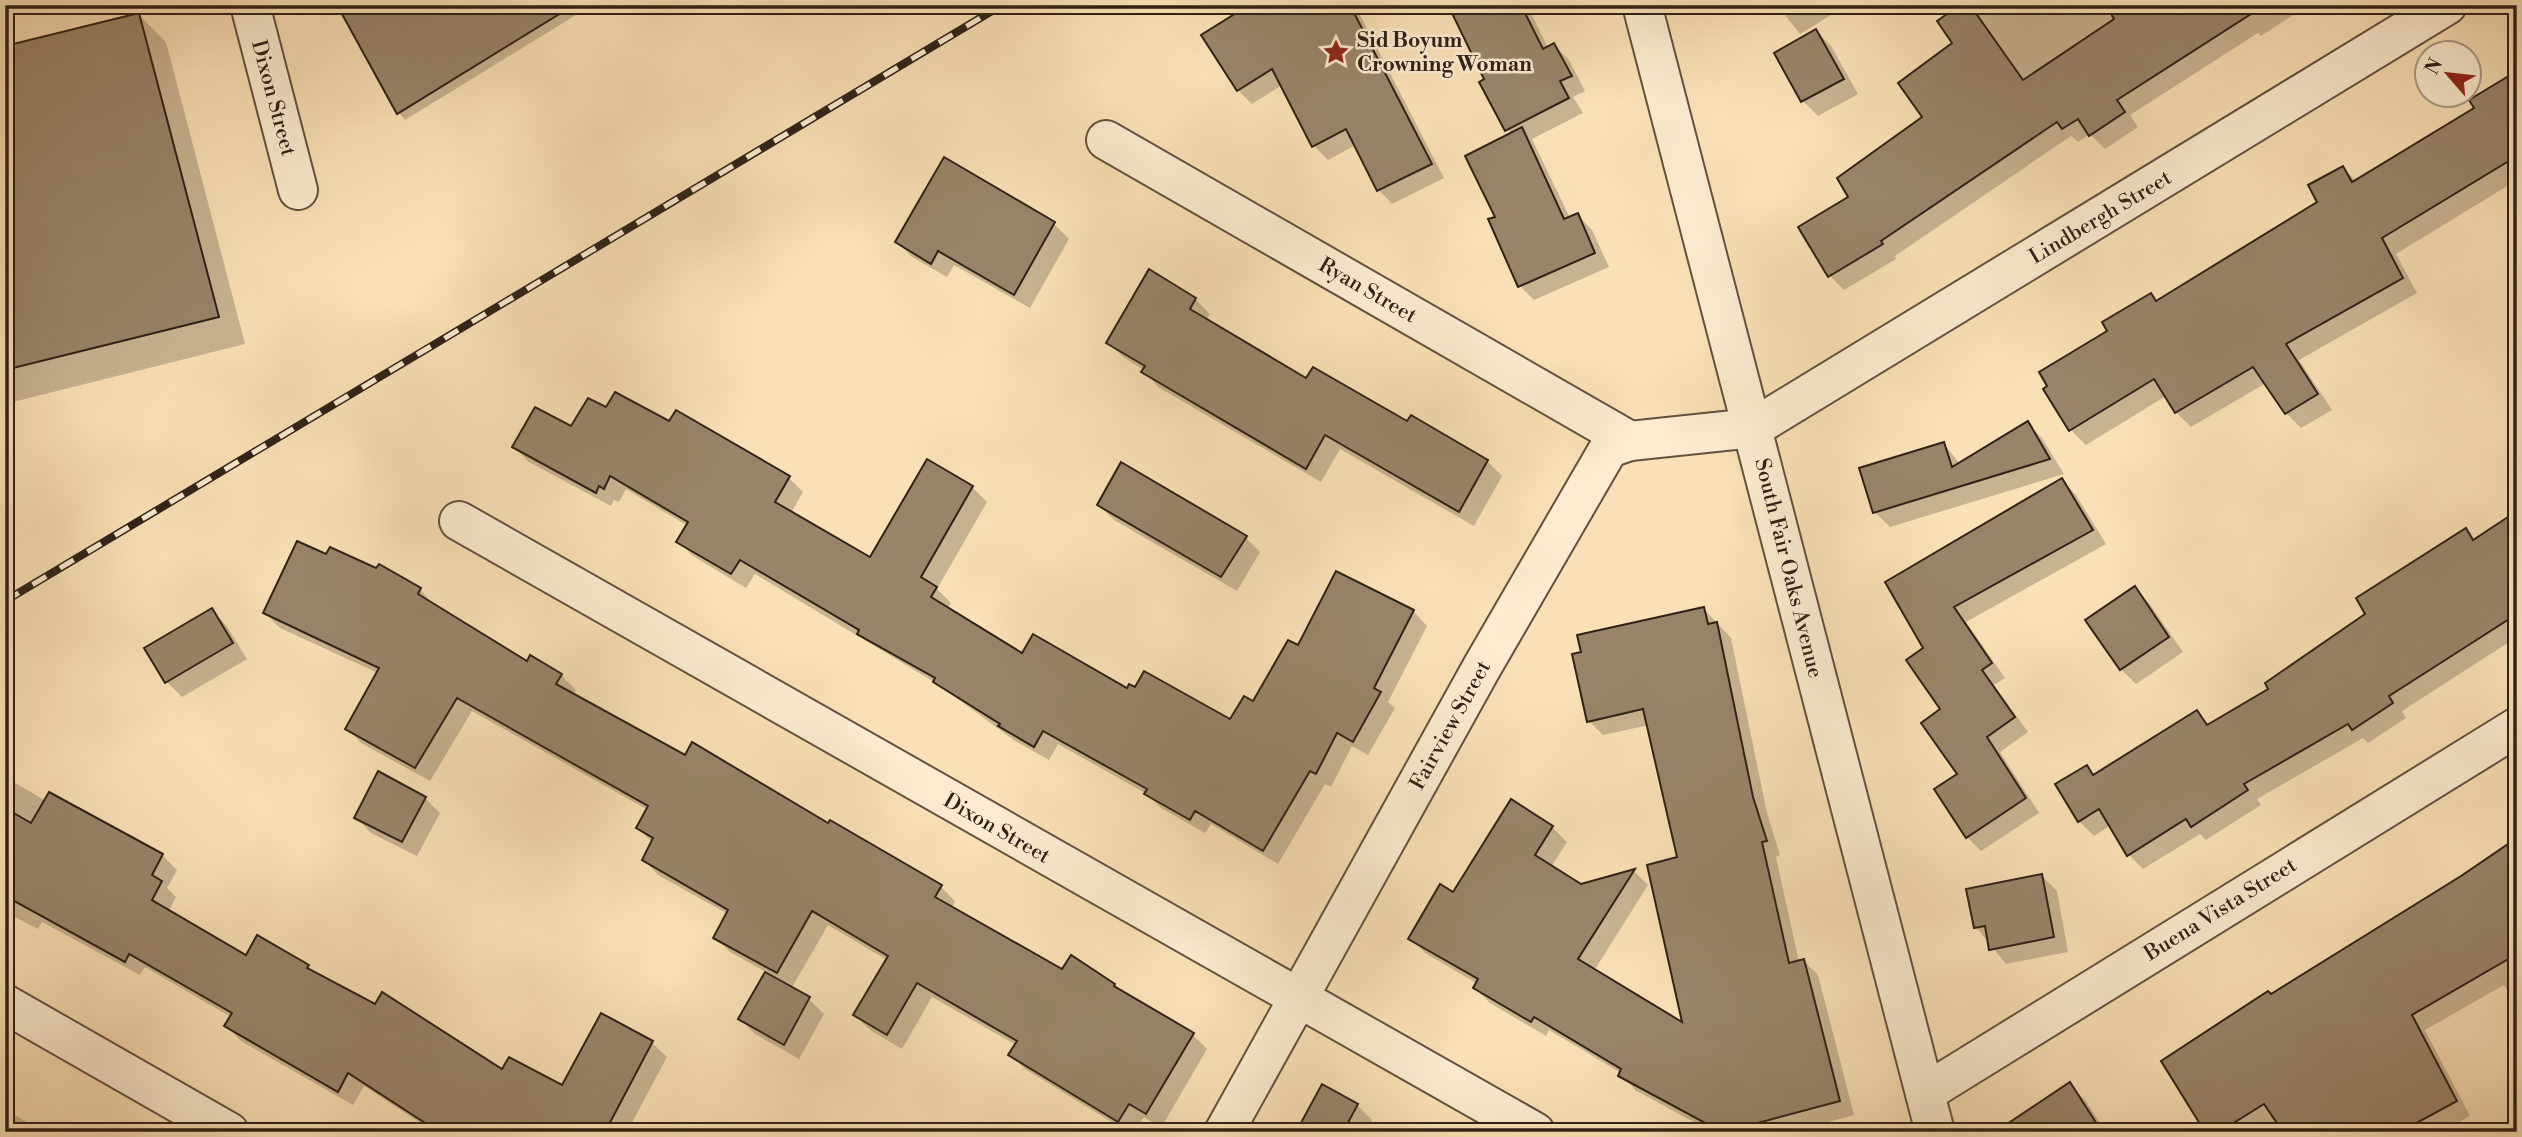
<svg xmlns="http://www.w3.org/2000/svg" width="2522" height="1137" font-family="'Libre Bodoni',serif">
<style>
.shadow{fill:#0003}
.building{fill:#99846a;stroke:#302117;stroke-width:2}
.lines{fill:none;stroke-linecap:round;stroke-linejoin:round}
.minor-casing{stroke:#62513f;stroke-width:42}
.tertiary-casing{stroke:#62513f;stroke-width:42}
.minor{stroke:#fcebd0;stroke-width:38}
.tertiary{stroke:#fcebd0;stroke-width:38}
.rail-casing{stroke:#302117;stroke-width:8}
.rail{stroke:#fcebd0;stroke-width:5;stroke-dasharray:16;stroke-linecap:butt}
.labels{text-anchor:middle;stroke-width:5;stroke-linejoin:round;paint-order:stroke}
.poi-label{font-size:21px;font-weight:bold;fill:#302117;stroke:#fcebd0;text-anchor:start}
.street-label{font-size:21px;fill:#302117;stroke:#fcebd0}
</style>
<rect width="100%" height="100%" fill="#fae0b6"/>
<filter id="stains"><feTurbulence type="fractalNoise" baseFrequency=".00286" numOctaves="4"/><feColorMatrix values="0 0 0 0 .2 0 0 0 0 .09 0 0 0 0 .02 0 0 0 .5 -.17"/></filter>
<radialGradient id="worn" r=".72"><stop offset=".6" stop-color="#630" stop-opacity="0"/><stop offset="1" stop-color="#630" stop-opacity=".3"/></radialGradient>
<!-- shadow -->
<g class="shadow">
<path d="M 339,5 L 592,5 L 405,120 L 398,112 Z"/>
<path d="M 1252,5 L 1373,5 L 1359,13 L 1444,178 L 1392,204 L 1379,190 L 1356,145 L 1328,160 L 1314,146 L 1282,85 L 1252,104 L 1238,90 Z"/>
<path d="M 1450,5 L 1527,5 L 1548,48 L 1554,45 L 1569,60 L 1585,91 L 1573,97 L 1583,113 L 1532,139 L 1570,218 L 1578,215 L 1592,230 L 1609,267 L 1534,300 L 1520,286 L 1497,217 L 1511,135 Z"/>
<path d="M 1777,5 L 1847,5 L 1800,34 Z"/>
<path d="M 1964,5 L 2309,5 L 2261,36 L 2258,33 L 2130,115 L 2138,127 L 2105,149 L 2090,134 L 2078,142 L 2071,136 L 1895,256 L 1896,259 L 1844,290 L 1830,276 L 1851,198 L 1925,117 L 1955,43 Z"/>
<path d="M 139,15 L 166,42 L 245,344 L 5,404 L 5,47 Z"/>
<path d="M 1816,31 L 1831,46 L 1858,94 L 1818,116 L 1803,101 L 1777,53 Z"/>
<path d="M 2517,73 L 2517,180 L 2396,254 L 2417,293 L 2299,360 L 2332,410 L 2301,428 L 2286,413 L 2266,383 L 2191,427 L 2176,412 L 2166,396 L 2086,445 L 2071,430 L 2045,389 L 2151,295 L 2158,302 L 2319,202 L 2343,168 L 2357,182 L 2476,109 Z"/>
<path d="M 945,160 L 1054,224 L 1069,239 L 1030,308 L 954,265 L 947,277 L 912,257 L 897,242 Z"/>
<path d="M 1195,299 L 1210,314 L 1206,321 L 1307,380 L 1487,461 L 1502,476 L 1474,526 L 1340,449 L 1321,482 L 1158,387 L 1144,370 L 1123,357 L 1108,342 Z"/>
<path d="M 606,410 L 670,424 L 789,478 L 803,492 L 791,513 L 871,560 L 972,487 L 987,502 L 937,589 L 951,603 L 947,609 L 1022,655 L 1230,722 L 1254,704 L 1299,648 L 1413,611 L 1427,626 L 1388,702 L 1395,708 L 1368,755 L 1352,746 L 1331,787 L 1325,784 L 1278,864 L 1211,824 L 1205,833 L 1161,808 L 1147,794 L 1058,744 L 1049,760 L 1015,741 L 939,685 L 755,574 L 746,588 L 693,556 L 678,541 L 688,526 L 626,489 L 619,502 L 614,500 L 611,506 L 529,462 L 514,447 L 572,429 Z"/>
<path d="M 2027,423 L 2042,438 L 2064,474 L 1890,527 L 1875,512 L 1944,444 L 1960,464 Z"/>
<path d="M 2062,480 L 2076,495 L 2106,544 L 1966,622 L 2005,678 L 1994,685 L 2028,732 L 2000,752 L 2039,813 L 1981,851 L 1967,837 L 1959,774 L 1926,649 L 1888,583 Z"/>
<path d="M 1099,505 L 1245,537 L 1260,552 L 1237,591 L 1114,520 Z"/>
<path d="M 2517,513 L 2517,637 L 2402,711 L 2406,718 L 2368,743 L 2363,738 L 2257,799 L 2261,805 L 2206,840 L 2200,834 L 2143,869 L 2128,854 L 2111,825 L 2094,836 L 2079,821 L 2087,767 L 2095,776 L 2197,712 L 2210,725 L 2271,690 L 2367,615 L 2465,530 L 2476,541 Z"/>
<path d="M 327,556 L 420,589 L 434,606 L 528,663 L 561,675 L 576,690 L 573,695 L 686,757 L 828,826 L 941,887 L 955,901 L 951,909 L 1063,971 L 1071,958 L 1122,993 L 1193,1035 L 1207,1049 L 1161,1128 L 1144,1117 L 1135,1132 L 1128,1132 L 1025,1069 L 1010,1054 L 1016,1045 L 932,997 L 902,1049 L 870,1030 L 855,1015 L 887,960 L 828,925 L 791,989 L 809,999 L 824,1014 L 799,1059 L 755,1034 L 740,1019 L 766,972 L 730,952 L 715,937 L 728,914 L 658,875 L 644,860 L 653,843 L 638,828 L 648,810 L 472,711 L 430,781 L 361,743 L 347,728 L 378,673 L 280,628 L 265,613 Z"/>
<path d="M 2134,588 L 2149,603 L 2183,652 L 2136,684 L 2121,669 L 2088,620 Z"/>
<path d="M 1704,609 L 1731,638 L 1767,813 L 1780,855 L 1776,857 L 1799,962 L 1804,961 L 1818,975 L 1854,1115 L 1792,1132 L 1712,1132 L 1635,1090 L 1621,1073 L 1549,1030 L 1546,1036 L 1490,1003 L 1475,988 L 1478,984 L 1425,953 L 1411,939 L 1453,894 L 1552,827 L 1567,842 L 1551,867 L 1581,886 L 1634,871 L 1648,885 L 1594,971 L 1684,1025 L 1679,858 L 1649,725 L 1603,735 L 1589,721 Z"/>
<path d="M 211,610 L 226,625 L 247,659 L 182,697 L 167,682 Z"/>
<path d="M 5,777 L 46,801 L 162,855 L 177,870 L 167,888 L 176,897 L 168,912 L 247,957 L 258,937 L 308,966 L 318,976 L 503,1072 L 563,1088 L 652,1043 L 667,1057 L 627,1132 L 434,1132 L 364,1086 L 353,1105 L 241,1041 L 226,1026 L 231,1017 L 145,967 L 140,975 L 42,922 L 38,929 L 5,912 Z"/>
<path d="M 425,798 L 440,813 L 417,856 L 371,833 L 356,817 Z"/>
<path d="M 2517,840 L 2517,1005 L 2504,985 L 2425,1030 L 2470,1116 L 2441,1132 L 2207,1132 L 2271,996 Z"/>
<path d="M 2042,876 L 2057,891 L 2068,952 L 2006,964 L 1976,927 Z"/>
<path d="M 2070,1085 L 2085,1100 L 2106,1132 L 2022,1132 Z"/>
<path d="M 5,1100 L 11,1106 L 8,1111 L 44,1132 L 5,1132 Z"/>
<path d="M 1357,1105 L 1372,1120 L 1366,1132 L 1298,1132 Z"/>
</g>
<!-- building -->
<g class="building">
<path d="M 337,5 L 574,5 L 397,114 Z"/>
<path d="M 1249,5 L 1350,5 L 1432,164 L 1377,191 L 1346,129 L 1312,147 L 1272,69 L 1237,91 L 1201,35 Z"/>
<path d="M 1448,5 L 1521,5 L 1543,49 L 1554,43 L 1572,76 L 1560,81 L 1569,98 L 1505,131 L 1479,82 L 1484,79 Z"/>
<path d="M 1960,5 L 1970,5 L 2023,80 L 2114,19 L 2106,5 L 2265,5 L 2117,100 L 2125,112 L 2089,136 L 2078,119 L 2062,129 L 2057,122 L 1881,241 L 1883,244 L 1828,277 L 1798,227 L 1848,197 L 1837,178 L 1922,117 L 1898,83 L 1952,43 L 1937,21 Z"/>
<path d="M 139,13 L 219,317 L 5,370 L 5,46 Z"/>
<path d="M 1816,29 L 1844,79 L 1801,102 L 1774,53 Z"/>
<path d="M 2517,71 L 2517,156 L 2382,238 L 2403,278 L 2286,344 L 2318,394 L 2285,414 L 2253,367 L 2175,413 L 2154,379 L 2069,431 L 2043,389 L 2047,386 L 2039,372 L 2107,331 L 2102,322 L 2151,293 L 2156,301 L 2317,202 L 2308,185 L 2343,166 L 2352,182 L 2474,108 L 2469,100 Z"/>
<path d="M 1522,127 L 1564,219 L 1578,213 L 1595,253 L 1518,287 L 1488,219 L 1495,217 L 1465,156 Z"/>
<path d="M 944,157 L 1055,222 L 1014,295 L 938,251 L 931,264 L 895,242 Z"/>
<path d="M 1149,269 L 1196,298 L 1190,309 L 1306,378 L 1313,367 L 1407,421 L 1411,415 L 1488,460 L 1459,512 L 1325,435 L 1306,469 L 1141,372 L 1145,366 L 1106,343 Z"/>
<path d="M 615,392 L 669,421 L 676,410 L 790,476 L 775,502 L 870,557 L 927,459 L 973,486 L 921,577 L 937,587 L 931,597 L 1022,653 L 1033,634 L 1127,688 L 1129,684 L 1135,687 L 1144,671 L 1230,719 L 1244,696 L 1253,701 L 1288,640 L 1298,645 L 1336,571 L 1414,610 L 1374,688 L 1381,692 L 1353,742 L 1337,733 L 1316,774 L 1310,771 L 1263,851 L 1195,811 L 1190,820 L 1144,794 L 1147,789 L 1043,731 L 1034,747 L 998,726 L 1000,724 L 933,682 L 935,678 L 857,634 L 859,630 L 740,560 L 731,574 L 676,542 L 688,522 L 610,476 L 604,489 L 599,486 L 596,493 L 512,447 L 535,407 L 571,426 L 588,398 L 606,407 Z"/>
<path d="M 2028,421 L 2050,459 L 1873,513 L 1859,468 L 1944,442 L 1952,467 Z"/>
<path d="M 1121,462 L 1247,536 L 1221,577 L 1097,505 Z"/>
<path d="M 2062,478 L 2093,530 L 1954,607 L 1992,663 L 1982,670 L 2015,717 L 1987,737 L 2026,798 L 1966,838 L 1934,789 L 1957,774 L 1921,723 L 1940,709 L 1906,660 L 1923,648 L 1885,582 Z"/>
<path d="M 2517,511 L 2517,614 L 2389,696 L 2393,703 L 2352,730 L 2348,724 L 2244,784 L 2248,790 L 2191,827 L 2186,819 L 2127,856 L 2099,809 L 2078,822 L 2055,784 L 2087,765 L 2093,775 L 2197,710 L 2207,725 L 2268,689 L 2265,683 L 2365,614 L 2356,598 L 2466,528 L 2473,540 Z"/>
<path d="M 297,541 L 326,554 L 330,547 L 376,568 L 379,564 L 421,588 L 418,594 L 527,661 L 530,655 L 562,674 L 556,684 L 685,755 L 692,742 L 828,823 L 830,820 L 942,885 L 935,897 L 1062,969 L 1071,955 L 1115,984 L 1114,986 L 1194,1033 L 1146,1114 L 1129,1104 L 1118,1122 L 1008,1055 L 1017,1041 L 917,983 L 887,1035 L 853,1015 L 888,956 L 812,911 L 777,973 L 713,938 L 728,910 L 642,860 L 653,838 L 636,828 L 648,806 L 457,698 L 415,768 L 345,729 L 379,668 L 263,613 Z"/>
<path d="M 2135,586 L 2169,637 L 2120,670 L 2085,620 Z"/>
<path d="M 1704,607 L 1708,624 L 1717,622 L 1753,797 L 1767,841 L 1762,842 L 1789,963 L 1804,959 L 1840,1101 L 1754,1124 L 1756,1132 L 1711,1132 L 1709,1125 L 1618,1076 L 1621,1069 L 1534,1017 L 1531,1022 L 1473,988 L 1478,979 L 1408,939 L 1440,884 L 1453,892 L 1511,799 L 1553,826 L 1535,855 L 1581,884 L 1635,869 L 1578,959 L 1682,1022 L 1647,865 L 1677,857 L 1643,709 L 1587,722 L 1572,654 L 1581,652 L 1577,635 Z"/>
<path d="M 212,608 L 233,643 L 165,683 L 144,648 Z"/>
<path d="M 378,771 L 426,797 L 402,842 L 354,818 Z"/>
<path d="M 49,792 L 163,854 L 152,875 L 162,881 L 152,900 L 246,955 L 257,935 L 309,965 L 307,968 L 375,1004 L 382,992 L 502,1069 L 509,1057 L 562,1085 L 601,1013 L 653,1041 L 605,1132 L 439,1132 L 348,1073 L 338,1092 L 224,1026 L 232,1013 L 129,954 L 125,962 L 5,896 L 5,808 L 31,823 Z"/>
<path d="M 2517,838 L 2517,954 L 2412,1015 L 2457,1101 L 2400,1132 L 2283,1132 L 2264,1104 L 2219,1132 L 2205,1132 L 2161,1061 L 2268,991 L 2271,994 L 2461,876 Z"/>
<path d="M 2042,874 L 2054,937 L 1989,950 L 1985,926 L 1974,928 L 1966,889 Z"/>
<path d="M 765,972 L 810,997 L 784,1045 L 738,1019 Z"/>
<path d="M 2070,1082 L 2102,1132 L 1995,1132 Z"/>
<path d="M 1322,1084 L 1358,1104 L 1343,1132 L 1296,1132 Z"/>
</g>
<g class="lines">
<!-- minor casing -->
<g class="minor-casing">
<g id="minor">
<path d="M 250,5 L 298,190"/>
<path d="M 1106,140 L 1630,441"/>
<path d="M 459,521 L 1535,1132"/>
<path d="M 5,1004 L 229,1132"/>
<path d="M 1925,1093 L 2517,727"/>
<path d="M 1224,1132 L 1482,667 L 1609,448 L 1630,441 L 1753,428 L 2447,5"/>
</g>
</g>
<!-- tertiary casing -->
<g class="tertiary-casing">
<path id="tertiary" d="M 1642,5 L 1935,1132"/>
</g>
<!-- minor -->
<use href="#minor" class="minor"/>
<!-- tertiary -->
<use href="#tertiary" class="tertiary"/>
<!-- rail casing -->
<g class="rail-casing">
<path id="rail" d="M 5,601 L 1002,5"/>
</g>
<!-- rail -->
<use href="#rail" class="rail"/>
</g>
<!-- icons -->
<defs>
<g id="sight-bare" transform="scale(2.1)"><path d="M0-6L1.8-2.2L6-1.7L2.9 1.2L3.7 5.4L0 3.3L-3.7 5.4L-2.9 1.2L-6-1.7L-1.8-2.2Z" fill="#8f2418" stroke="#fcebd0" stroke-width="2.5" paint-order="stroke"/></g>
</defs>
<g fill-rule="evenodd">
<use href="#sight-bare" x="1336" y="52"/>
</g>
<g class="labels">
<!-- poi labels -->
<g class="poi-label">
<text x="1357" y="47">Sid Boyum<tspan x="1357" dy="24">Crowning Woman</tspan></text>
</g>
<!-- street labels -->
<g class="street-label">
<text transform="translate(274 98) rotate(75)" y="7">Dixon Street</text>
<text transform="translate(2100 217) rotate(-31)" y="7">Lindbergh Street</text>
<text transform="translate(1368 290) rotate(30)" y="7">Ryan Street</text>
<text transform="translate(1789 568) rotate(76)" y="7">South Fair Oaks Avenue</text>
<text transform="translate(1450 725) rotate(-61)" y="7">Fairview Street</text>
<text transform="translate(997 828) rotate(30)" y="7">Dixon Street</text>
<text transform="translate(2220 909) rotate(-32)" y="7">Buena Vista Street</text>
</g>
</g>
<!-- margin -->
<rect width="2522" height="1137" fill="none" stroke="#fae0b6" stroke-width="28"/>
<rect x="7" y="7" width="2508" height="1123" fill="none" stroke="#302117" stroke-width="3.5"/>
<rect x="14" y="14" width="2494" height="1109" fill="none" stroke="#302117" stroke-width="2"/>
<!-- north arrow -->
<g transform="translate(2448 74) rotate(298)"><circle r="33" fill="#fcebd0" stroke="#aa9a86" stroke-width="2"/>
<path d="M0-5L12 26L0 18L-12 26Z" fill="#8f2418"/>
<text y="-10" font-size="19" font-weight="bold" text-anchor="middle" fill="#302117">N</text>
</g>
<rect width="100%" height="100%" filter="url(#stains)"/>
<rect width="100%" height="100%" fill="url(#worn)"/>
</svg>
